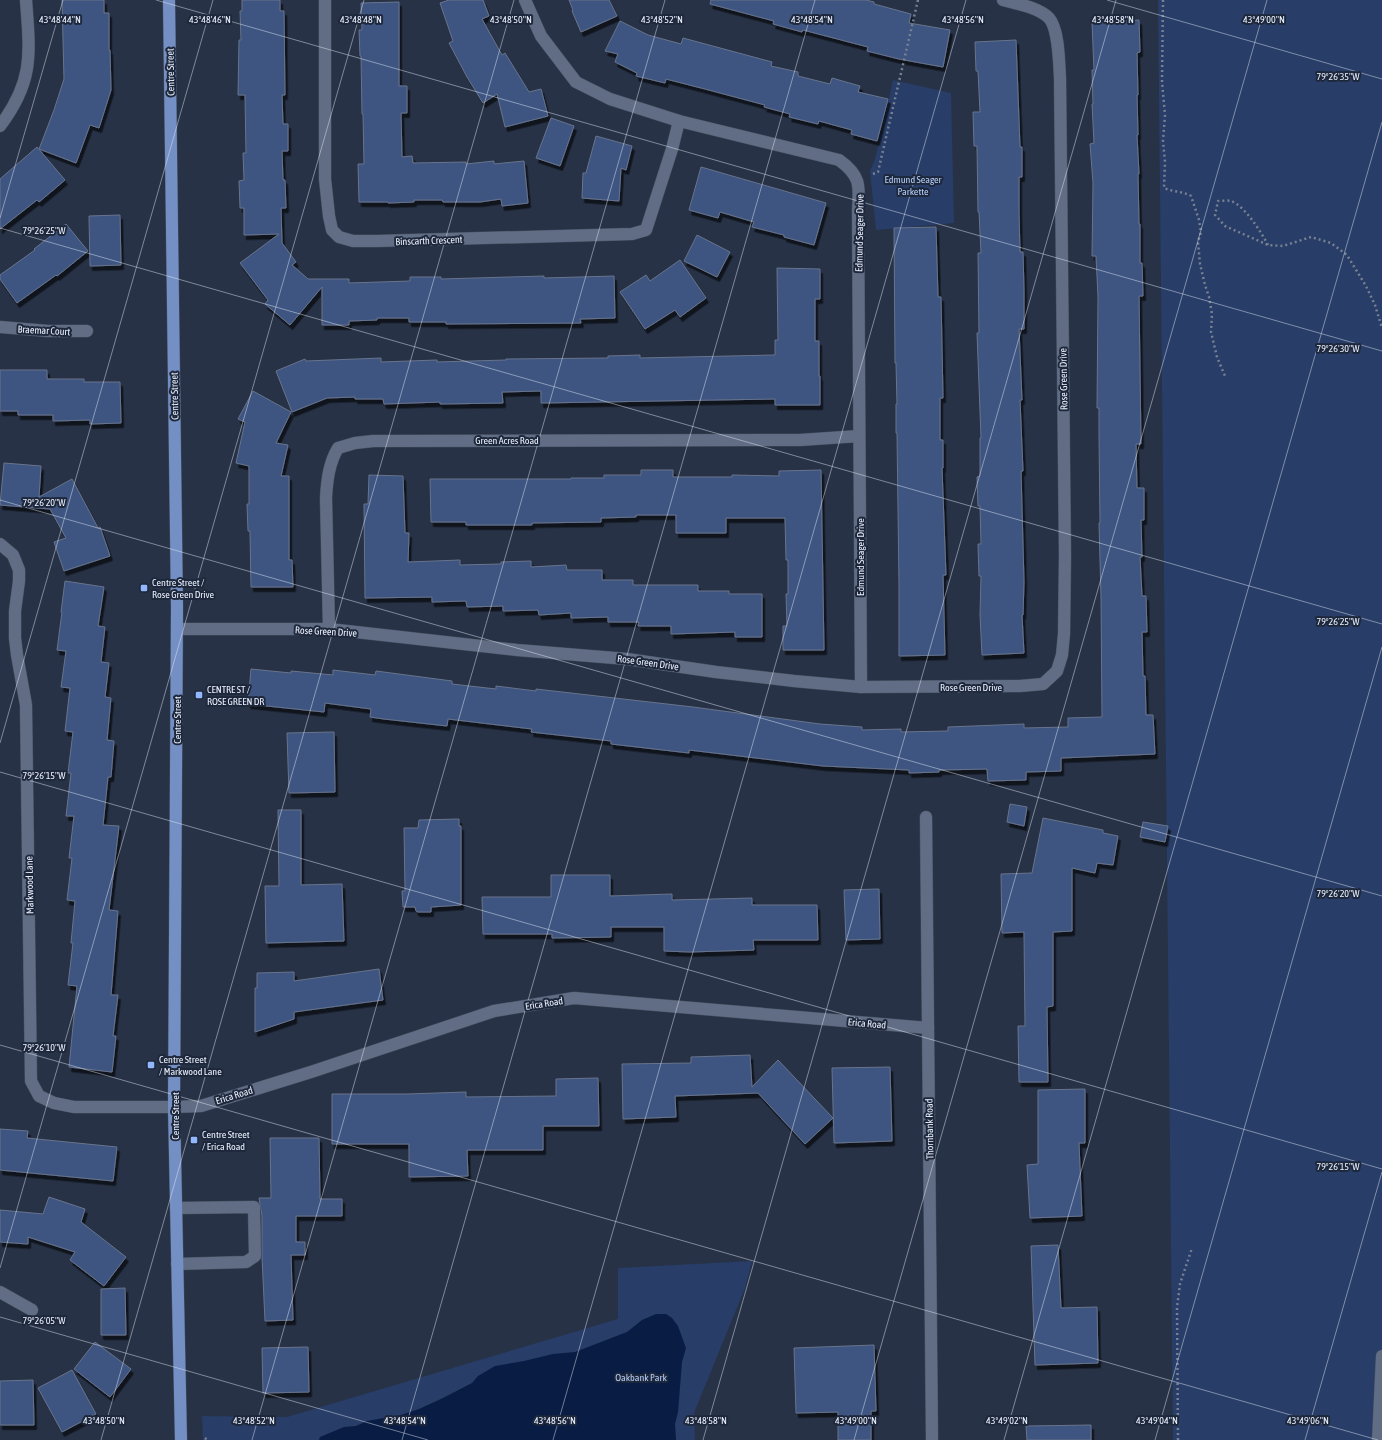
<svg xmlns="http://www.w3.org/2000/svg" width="1382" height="1440" font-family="'Asap Condensed',sans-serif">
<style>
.green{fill:#283d67}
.water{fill:#091c43}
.building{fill:#3d5480;stroke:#68748c;filter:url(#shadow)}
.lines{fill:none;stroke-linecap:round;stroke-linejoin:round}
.minor-casing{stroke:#444e5e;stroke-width:13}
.major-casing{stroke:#444e5e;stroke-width:13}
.path{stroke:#788192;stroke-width:2.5;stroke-dasharray:2 3;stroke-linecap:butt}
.minor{stroke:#616d84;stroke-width:12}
.major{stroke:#748fc4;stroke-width:12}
.ticks{fill:none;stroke:#eaf1fe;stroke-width:1;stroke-opacity:0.45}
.poi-dot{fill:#92b7fd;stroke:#1e283c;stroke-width:1.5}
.labels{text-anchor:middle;stroke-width:4;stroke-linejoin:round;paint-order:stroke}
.street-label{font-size:10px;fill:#eaf1fe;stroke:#1e283c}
.park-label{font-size:10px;fill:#b6cdf8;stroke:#1e283c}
.poi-label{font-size:10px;fill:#eaf1fe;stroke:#1e283c;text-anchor:start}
.ticks-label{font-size:10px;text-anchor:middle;fill:#eaf1fe;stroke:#1e283c;stroke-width:4;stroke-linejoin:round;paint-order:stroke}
</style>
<defs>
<filter id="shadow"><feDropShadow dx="2.5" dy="4.5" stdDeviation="0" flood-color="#0009"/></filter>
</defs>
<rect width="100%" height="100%" fill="#273246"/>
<!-- green -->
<g class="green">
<path d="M 1158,0 L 1382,0 L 1382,1440 L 1173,1440 Z"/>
<path d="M 893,80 L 951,93 L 954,223 L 876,230 L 870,171 L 875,159 Z"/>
<path d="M 752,1261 L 745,1288 L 694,1413 L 695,1440 L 203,1440 L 202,1416 L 287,1417 L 618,1319 L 618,1268 Z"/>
</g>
<!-- water -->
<path class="water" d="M 656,1314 L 666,1314 L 672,1318 L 678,1326 L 686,1348 L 682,1362 L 678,1412 L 675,1424 L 676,1440 L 319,1440 L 320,1437 L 344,1427 L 356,1426 L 367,1421 L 401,1415 L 419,1409 L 443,1398 L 472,1383 L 478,1376 L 495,1366 L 524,1361 L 553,1354 L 575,1352 L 627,1332 L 642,1320 Z"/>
<!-- building -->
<g class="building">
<path d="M 62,0 L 104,0 L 104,13 L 109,13 L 109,50 L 110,50 L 111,90 L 99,128 L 90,125 L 76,163 L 39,149 L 54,110 L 64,79 Z"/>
<path d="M 242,0 L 280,0 L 280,11 L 284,11 L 285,95 L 282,95 L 283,124 L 288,124 L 288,151 L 282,151 L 283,180 L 285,180 L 286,208 L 281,208 L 282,243 L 296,262 L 292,265 L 308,279 L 349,279 L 349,283 L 410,281 L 410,277 L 441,277 L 441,279 L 544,276 L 544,278 L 614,276 L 615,318 L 580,319 L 581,323 L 446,324 L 446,322 L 409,322 L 409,318 L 377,318 L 377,320 L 349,321 L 349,325 L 322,325 L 322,287 L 290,325 L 265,304 L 268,300 L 240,263 L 279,234 L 244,235 L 244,208 L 240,208 L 239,181 L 244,180 L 243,153 L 246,153 L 245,95 L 238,95 L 239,40 L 241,40 L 240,11 L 242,11 Z"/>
<path d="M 449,0 L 483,0 L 489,16 L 482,19 L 502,55 L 505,53 L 529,92 L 541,89 L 548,116 L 505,127 L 497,94 L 483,103 L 467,77 L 449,43 L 453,41 L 440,3 Z"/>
<path d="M 569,0 L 609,0 L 617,16 L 581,32 L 572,11 L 573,10 Z"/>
<path d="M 711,0 L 866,0 L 874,2 L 874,4 L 911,14 L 909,23 L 950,30 L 943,67 L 899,59 L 867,51 L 868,47 L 803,30 L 802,32 L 773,24 L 774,21 L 710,4 Z"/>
<path d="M 399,2 L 399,86 L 407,86 L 407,113 L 401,113 L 402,157 L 412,156 L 413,163 L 466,162 L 466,164 L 494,161 L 494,164 L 524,161 L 528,203 L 502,206 L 501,199 L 480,202 L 443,202 L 442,200 L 414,200 L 414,202 L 388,203 L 388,202 L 359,202 L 358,164 L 364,164 L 363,114 L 362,114 L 361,56 L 360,56 L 359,30 L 362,30 L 361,3 Z"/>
<path d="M 1139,20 L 1140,52 L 1137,53 L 1138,95 L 1137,95 L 1138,135 L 1137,135 L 1139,174 L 1138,174 L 1139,224 L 1140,224 L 1140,263 L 1142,263 L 1143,296 L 1139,296 L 1141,444 L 1136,444 L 1137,488 L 1144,488 L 1144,520 L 1141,520 L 1142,557 L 1140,557 L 1142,596 L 1146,596 L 1147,632 L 1142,632 L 1143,676 L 1145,676 L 1146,715 L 1153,715 L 1155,754 L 1061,758 L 1061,771 L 1026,772 L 1026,780 L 988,781 L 987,769 L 939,770 L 939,772 L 909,773 L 909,770 L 823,766 L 689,750 L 689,753 L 611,744 L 611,741 L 531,732 L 532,729 L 448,719 L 447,726 L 384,719 L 370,717 L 371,709 L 325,703 L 324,712 L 248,704 L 251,669 L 291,673 L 291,671 L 333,675 L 333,670 L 375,675 L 376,671 L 452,681 L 452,684 L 496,689 L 496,686 L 536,691 L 536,689 L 693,707 L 820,724 L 862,727 L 862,730 L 901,729 L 901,732 L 948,731 L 948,727 L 1024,724 L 1024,728 L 1068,727 L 1068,718 L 1102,717 L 1101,597 L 1099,523 L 1100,523 L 1099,435 L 1099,408 L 1097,408 L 1098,297 L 1096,256 L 1092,256 L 1093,183 L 1090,144 L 1094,143 L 1092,104 L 1093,104 L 1092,70 L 1094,70 L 1092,23 Z"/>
<path d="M 620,21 L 648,35 L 681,44 L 683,38 L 772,62 L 771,66 L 798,72 L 798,76 L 830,84 L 832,78 L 860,86 L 858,92 L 888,99 L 877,141 L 851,134 L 852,130 L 819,121 L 818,124 L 789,117 L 790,114 L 764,107 L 765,105 L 705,89 L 666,79 L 665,83 L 636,76 L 637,73 L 615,62 L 618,54 L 605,51 Z"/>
<path d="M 1016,40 L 1020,147 L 1022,147 L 1022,177 L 1019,177 L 1019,212 L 1020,252 L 1023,252 L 1024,290 L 1024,329 L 1019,329 L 1022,400 L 1020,400 L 1023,471 L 1021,471 L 1024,582 L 1023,615 L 1022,615 L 1024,653 L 982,655 L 980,615 L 981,576 L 979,576 L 978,544 L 981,544 L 980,506 L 978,506 L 977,477 L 980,476 L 980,438 L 981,438 L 977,333 L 979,333 L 978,253 L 981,253 L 979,212 L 978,212 L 977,146 L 974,146 L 973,112 L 980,112 L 978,71 L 976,71 L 975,42 Z"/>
<path d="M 551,118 L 574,126 L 560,166 L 536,158 Z"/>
<path d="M 596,136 L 632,146 L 626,170 L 621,168 L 619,201 L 582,198 L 583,173 L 586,173 Z"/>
<path d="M 37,147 L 65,180 L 39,202 L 37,200 L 0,229 L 0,179 Z"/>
<path d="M 701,167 L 826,203 L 814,245 L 784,237 L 784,235 L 752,227 L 754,222 L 720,212 L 718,218 L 689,210 Z"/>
<path d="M 120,215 L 121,265 L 90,266 L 89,216 Z"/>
<path d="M 66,224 L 88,251 L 57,276 L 56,275 L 17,303 L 0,279 L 0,275 L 35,250 L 34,249 Z"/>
<path d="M 936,227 L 938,297 L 941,297 L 943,398 L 940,398 L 940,440 L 943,440 L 943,468 L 942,468 L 946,575 L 943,575 L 945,655 L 899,656 L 899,585 L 897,433 L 896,433 L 896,404 L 897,404 L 896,363 L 895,363 L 894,228 Z"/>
<path d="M 697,235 L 730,252 L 717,277 L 684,261 Z"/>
<path d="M 680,260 L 706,298 L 680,317 L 675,310 L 645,329 L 620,292 L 646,275 L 650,281 Z"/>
<path d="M 777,268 L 820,269 L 820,299 L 815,299 L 815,341 L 819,341 L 819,376 L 820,376 L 820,405 L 775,405 L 775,399 L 541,403 L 541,391 L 502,392 L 503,403 L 440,404 L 440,402 L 384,404 L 383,399 L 355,399 L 355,397 L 327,398 L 292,412 L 276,371 L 305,359 L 306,361 L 381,358 L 381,362 L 437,360 L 437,362 L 506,360 L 506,359 L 608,358 L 608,356 L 640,355 L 640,358 L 775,355 L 775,340 L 778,340 Z"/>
<path d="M 0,370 L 47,370 L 47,379 L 84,379 L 84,382 L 120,382 L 121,423 L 90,424 L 90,420 L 53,421 L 53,415 L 18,415 L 18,411 L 0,411 Z"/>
<path d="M 253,391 L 291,412 L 276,443 L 288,445 L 281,476 L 289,476 L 289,560 L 292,560 L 293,587 L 251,587 L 250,531 L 248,531 L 247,504 L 249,504 L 249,466 L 236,463 L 245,422 L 238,419 Z"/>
<path d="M 4,463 L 41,466 L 39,497 L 72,479 L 98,528 L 100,527 L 110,556 L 64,571 L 54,542 L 66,538 L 50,509 L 0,505 Z"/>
<path d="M 641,470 L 673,470 L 673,477 L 732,477 L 732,475 L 779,476 L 779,471 L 821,470 L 824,650 L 783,650 L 783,626 L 787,626 L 786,594 L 788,594 L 788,560 L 786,560 L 785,518 L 726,518 L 726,533 L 676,533 L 676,515 L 636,515 L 636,517 L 601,518 L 601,522 L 532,523 L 532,525 L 466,525 L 466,522 L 431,522 L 430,479 L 571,479 L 571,478 L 604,478 L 604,475 L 641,475 Z"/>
<path d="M 369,475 L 403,476 L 405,533 L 409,533 L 408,562 L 460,560 L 460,565 L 501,564 L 501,562 L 531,561 L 531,567 L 566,565 L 567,570 L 602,570 L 602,580 L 633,580 L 633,585 L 698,585 L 698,591 L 729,591 L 729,594 L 762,594 L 762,637 L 735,637 L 735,632 L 671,634 L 671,626 L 638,626 L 639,622 L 608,622 L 608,617 L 571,618 L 571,613 L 539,615 L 538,610 L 503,611 L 503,606 L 467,607 L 466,601 L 432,602 L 432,597 L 365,598 L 364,504 L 368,504 Z"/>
<path d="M 65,581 L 104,587 L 98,626 L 105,627 L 101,662 L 109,663 L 105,697 L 111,698 L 107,740 L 114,741 L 111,777 L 108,777 L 103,825 L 119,826 L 109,910 L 118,911 L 111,995 L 118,995 L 113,1036 L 116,1036 L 112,1072 L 69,1067 L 77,986 L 68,985 L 73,943 L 71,943 L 75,901 L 67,900 L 72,858 L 69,858 L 74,816 L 66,816 L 71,773 L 68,773 L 73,732 L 65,731 L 70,688 L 61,687 L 66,651 L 57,650 L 62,612 L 61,612 Z"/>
<path d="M 334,732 L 335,792 L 289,793 L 287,733 Z"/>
<path d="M 1010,804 L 1027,807 L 1024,826 L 1007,822 Z"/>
<path d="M 278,810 L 301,810 L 301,885 L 342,884 L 344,941 L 266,943 L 265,886 L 279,886 Z"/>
<path d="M 1043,818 L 1103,830 L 1103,833 L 1118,836 L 1113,865 L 1097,863 L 1095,873 L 1072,868 L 1072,931 L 1053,932 L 1053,1006 L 1047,1007 L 1048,1082 L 1019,1082 L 1018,1026 L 1025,1026 L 1024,932 L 1002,933 L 1001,874 L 1032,873 Z"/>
<path d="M 459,819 L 459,826 L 461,826 L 461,905 L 431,907 L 431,912 L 418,912 L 416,911 L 415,907 L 403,907 L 402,891 L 405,891 L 404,828 L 418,828 L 419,820 Z"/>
<path d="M 1143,822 L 1168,826 L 1165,842 L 1140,837 Z"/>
<path d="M 551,875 L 610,875 L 610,896 L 672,894 L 672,900 L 752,898 L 752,905 L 817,905 L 818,940 L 753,940 L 754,950 L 690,952 L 664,951 L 664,927 L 611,927 L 611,937 L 552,938 L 552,934 L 483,934 L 482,897 L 551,897 Z"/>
<path d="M 879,889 L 880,939 L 846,940 L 844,890 Z"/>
<path d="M 379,969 L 383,1000 L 294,1012 L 294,1019 L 255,1032 L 255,988 L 257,988 L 257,973 L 294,972 L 294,981 Z"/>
<path d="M 750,1055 L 752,1087 L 778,1060 L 833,1118 L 805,1144 L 758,1093 L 675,1096 L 676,1117 L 623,1119 L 622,1064 L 691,1063 L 691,1057 Z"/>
<path d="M 890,1067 L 892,1141 L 834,1143 L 832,1068 Z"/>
<path d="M 598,1078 L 599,1126 L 543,1126 L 543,1150 L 467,1150 L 468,1176 L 409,1177 L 409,1144 L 332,1144 L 332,1094 L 407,1094 L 466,1092 L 466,1097 L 556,1096 L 556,1079 Z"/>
<path d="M 1085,1089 L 1085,1143 L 1079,1143 L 1082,1216 L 1030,1218 L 1027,1165 L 1038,1164 L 1038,1090 Z"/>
<path d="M 0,1129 L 28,1131 L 27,1138 L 117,1147 L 113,1181 L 0,1170 Z"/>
<path d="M 270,1138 L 319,1138 L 320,1199 L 342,1199 L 342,1216 L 296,1216 L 296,1242 L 305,1242 L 305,1255 L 291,1255 L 293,1320 L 265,1321 L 262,1257 L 262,1216 L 259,1198 L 271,1198 Z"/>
<path d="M 49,1197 L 85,1209 L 81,1222 L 126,1257 L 104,1286 L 70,1260 L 75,1252 L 28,1237 L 28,1244 L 0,1242 L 0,1210 L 43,1214 Z"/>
<path d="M 1058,1245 L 1061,1308 L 1097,1307 L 1098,1363 L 1035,1365 L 1031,1246 Z"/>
<path d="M 125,1288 L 126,1335 L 101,1335 L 101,1289 Z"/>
<path d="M 95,1342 L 131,1369 L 110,1397 L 74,1369 Z"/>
<path d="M 874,1345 L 876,1411 L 871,1411 L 871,1440 L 838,1440 L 838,1412 L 796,1413 L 794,1348 Z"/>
<path d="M 308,1347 L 309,1392 L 263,1393 L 262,1348 Z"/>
<path d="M 72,1370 L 96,1414 L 62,1432 L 38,1388 Z"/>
<path d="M 33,1380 L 34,1425 L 0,1425 L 0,1381 Z"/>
<path d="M 1091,1425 L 1091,1440 L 1027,1440 L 1026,1426 Z"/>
</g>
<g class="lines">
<!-- minor casing -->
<g class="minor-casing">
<g id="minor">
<path d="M 325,0 L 325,179 L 329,216 L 332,230 L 339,237 L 353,241 L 377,241 L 632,234 L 646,230 L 672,149 L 679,121"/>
<path d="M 525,0 L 541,36 L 576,82 L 610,99 L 679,121 L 839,160 C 860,175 860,185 858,210 L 861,687"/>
<path d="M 0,126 C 34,81 30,54 26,0"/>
<path d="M 0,327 L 48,331 L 87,331"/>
<path d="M 0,544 L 13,555 L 19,570 L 19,581 L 15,611 L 15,638 L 17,655 L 26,705 L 31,1081 L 39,1096 L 54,1103 L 74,1107 L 174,1107 L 201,1106 L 311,1072 L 494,1011 L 574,998 L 928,1028"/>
<path d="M 177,629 L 329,629 L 517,650 L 627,659 L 716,672 L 794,681 L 861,687 L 1020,686 L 1043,684 L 1057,671 L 1062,655 L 1064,634 L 1065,556 L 1060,78 C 1059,63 1059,29 1049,18 C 1038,7 1017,4 1003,0"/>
<path d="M 329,629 L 326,498 C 327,480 329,463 338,448 L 355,443 L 373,441 L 800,440 L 859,436"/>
<path d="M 926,817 L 932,1440"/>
<path d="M 176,1208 L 254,1207 L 255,1256 L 246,1262 L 177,1264"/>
<path d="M 0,1292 L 32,1310"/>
<path d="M 1378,1440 L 1382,1356"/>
</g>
</g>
<!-- major casing -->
<g class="major-casing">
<path id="major" d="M 169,0 L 177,608 L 174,1107 L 181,1440"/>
</g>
<!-- path -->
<g class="path">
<path d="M 1163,0 L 1162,82 L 1165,115 L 1163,141 L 1165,162 L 1164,188 C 1173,192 1182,191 1191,196 L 1199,220 L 1201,232 L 1198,242 L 1200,264 L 1205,285 L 1209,297 L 1212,314 L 1211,332 L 1217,357 L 1225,376"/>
<path d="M 873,174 L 878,172 L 918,0"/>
<path d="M 1268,245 C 1261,232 1245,206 1231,201 C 1227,200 1222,201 1218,201 L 1215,215 L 1225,226 L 1268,245 L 1283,246 L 1311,237 L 1331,243 L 1347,255 L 1366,286 L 1375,305 L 1382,328"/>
<path d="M 205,1438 L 207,1440"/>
<path d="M 1178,1440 L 1177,1307 L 1180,1284 L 1192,1248"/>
</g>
<!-- minor -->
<use href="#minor" class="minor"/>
<!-- major -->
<use href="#major" class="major"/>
</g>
<!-- ticks -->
<path class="ticks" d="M 156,0 L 1382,351M 1107,0 L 1382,79M 0,218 L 63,0M 0,228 L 1382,624M 0,500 L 1382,896M 0,743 L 213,0M 0,772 L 1382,1169M 0,1045 L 1378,1440M 0,1268 L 364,0M 0,1317 L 428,1440M 101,1440 L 514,0M 252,1440 L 665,0M 402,1440 L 815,0M 553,1440 L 966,0M 703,1440 L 1116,0M 854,1440 L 1267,0M 1004,1440 L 1382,122M 1155,1440 L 1382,647M 1305,1440 L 1382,1172"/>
<!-- markers -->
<g class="poi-dot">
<rect x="140" y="584" width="8" height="8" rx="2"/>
<rect x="195" y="691" width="8" height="8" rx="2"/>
<rect x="147" y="1061" width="8" height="8" rx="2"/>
<rect x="190" y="1136" width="8" height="8" rx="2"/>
</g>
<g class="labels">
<!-- street labels -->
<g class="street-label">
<text transform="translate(170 72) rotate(-91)" y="4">Centre Street</text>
<text transform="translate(859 233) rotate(-89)" y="4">Edmund Seager Drive</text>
<text transform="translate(429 240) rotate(-2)" y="4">Binscarth Crescent</text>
<text transform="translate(44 330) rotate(3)" y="4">Braemar Court</text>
<text transform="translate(1063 379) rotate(-91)" y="4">Rose Green Drive</text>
<text transform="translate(174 396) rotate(-91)" y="4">Centre Street</text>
<text x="507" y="444">Green Acres Road</text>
<text transform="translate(860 557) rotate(-90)" y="4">Edmund Seager Drive</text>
<text transform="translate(326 631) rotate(3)" y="4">Rose Green Drive</text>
<text transform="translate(648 662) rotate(8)" y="4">Rose Green Drive</text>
<text x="971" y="691">Rose Green Drive</text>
<text transform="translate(177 720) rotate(-90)" y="4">Centre Street</text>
<text transform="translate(29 885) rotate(-91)" y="4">Markwood Lane</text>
<text transform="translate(544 1003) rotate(-9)" y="4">Erica Road</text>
<text transform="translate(867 1023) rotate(5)" y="4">Erica Road</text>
<text transform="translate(234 1095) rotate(-17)" y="4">Erica Road</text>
<text transform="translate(175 1116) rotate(-90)" y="4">Centre Street</text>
<text transform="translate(929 1129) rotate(-91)" y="4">Thornbank Road</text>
</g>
<!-- park labels -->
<g class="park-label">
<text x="913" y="183">Edmund Seager<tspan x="913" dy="12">Parkette</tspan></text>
<text x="641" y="1381">Oakbank Park</text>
</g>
<!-- poi labels -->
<g class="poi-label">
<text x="152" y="586">Centre Street /<tspan x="152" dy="12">Rose Green Drive</tspan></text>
<text x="207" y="693">CENTRE ST /<tspan x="207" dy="12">ROSE GREEN DR</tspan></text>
<text x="159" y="1063">Centre Street<tspan x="159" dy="12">/ Markwood Lane</tspan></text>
<text x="202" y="1138">Centre Street<tspan x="202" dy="12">/ Erica Road</tspan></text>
</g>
</g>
<g class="ticks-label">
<text x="60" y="23">43°48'44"N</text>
<text x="210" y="23">43°48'46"N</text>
<text x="361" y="23">43°48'48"N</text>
<text x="511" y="23">43°48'50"N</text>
<text x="662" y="23">43°48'52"N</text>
<text x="812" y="23">43°48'54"N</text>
<text x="963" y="23">43°48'56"N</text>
<text x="1113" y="23">43°48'58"N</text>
<text x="1264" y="23">43°49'00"N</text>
<text x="1338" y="80">79°26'35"W</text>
<text x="44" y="234">79°26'25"W</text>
<text x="1338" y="352">79°26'30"W</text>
<text x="44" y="506">79°26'20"W</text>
<text x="1338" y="625">79°26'25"W</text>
<text x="44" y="779">79°26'15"W</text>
<text x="1338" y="897">79°26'20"W</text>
<text x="44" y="1051">79°26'10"W</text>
<text x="1338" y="1170">79°26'15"W</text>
<text x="44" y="1324">79°26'05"W</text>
<text x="104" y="1424">43°48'50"N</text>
<text x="254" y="1424">43°48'52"N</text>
<text x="405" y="1424">43°48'54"N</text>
<text x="555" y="1424">43°48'56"N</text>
<text x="706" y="1424">43°48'58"N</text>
<text x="856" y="1424">43°49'00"N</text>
<text x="1007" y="1424">43°49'02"N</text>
<text x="1157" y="1424">43°49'04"N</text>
<text x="1308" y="1424">43°49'06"N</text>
</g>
</svg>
